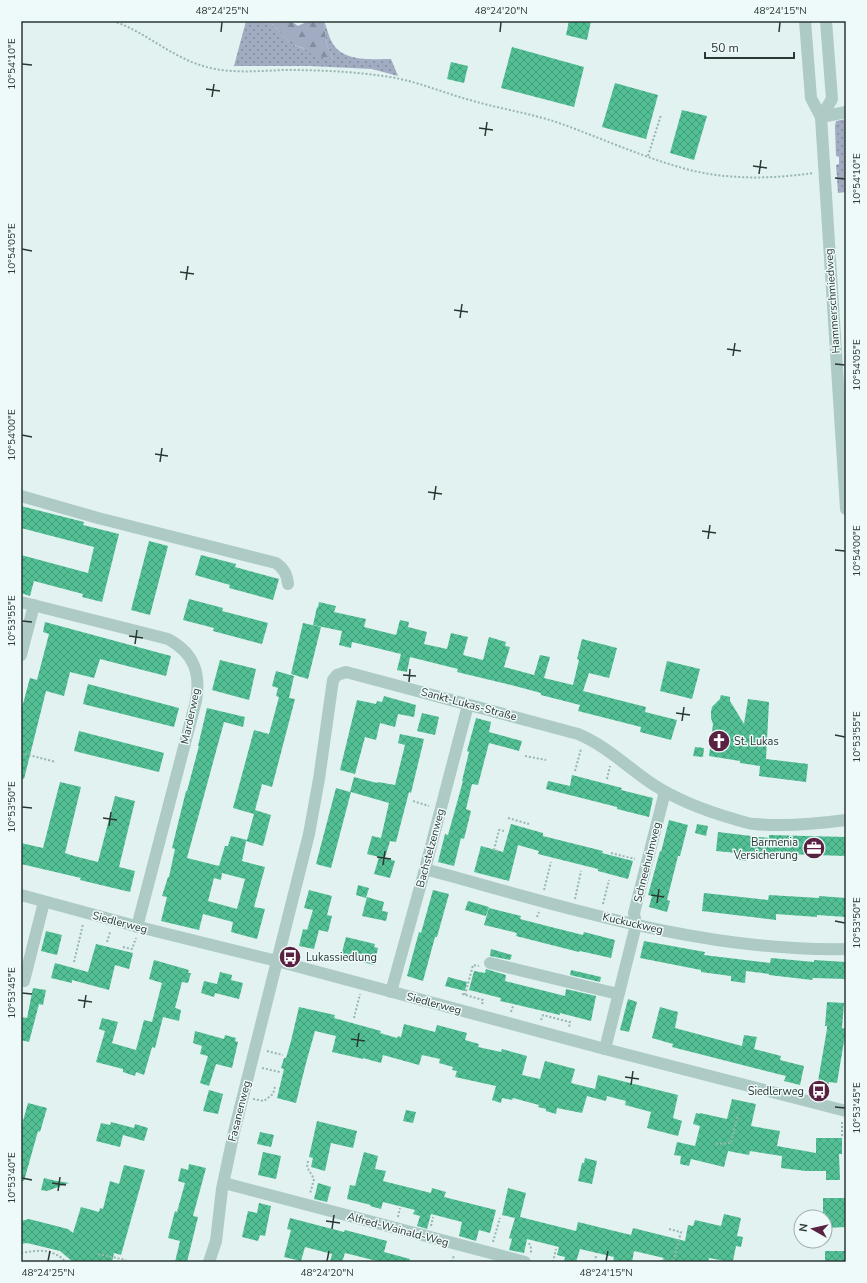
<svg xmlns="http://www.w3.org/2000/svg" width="867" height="1283" font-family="'Nunito Sans',sans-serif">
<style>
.grass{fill:url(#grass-dots)}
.forest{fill:url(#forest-firs)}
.building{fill:url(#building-cross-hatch);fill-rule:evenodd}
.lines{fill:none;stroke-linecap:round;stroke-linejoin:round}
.path{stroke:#97b6b0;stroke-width:2;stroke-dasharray:2 2;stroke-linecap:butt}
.minor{stroke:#adcac5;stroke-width:12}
.ticks{fill:none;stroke:#2b3935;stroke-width:1.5}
.labels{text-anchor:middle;stroke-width:3;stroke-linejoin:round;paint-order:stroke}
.street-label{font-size:11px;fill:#2b3935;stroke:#eefaf9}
.poi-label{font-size:11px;fill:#2b3935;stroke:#eefaf9;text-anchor:start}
.neatline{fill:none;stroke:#2b3935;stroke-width:1.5}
.ticks-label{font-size:10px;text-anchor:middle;fill:#2b3935}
</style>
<defs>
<pattern id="grass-dots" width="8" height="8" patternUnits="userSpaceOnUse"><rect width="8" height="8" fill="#a1abc1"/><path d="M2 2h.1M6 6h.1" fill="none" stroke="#838c9e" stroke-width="1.8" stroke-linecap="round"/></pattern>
<pattern id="forest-firs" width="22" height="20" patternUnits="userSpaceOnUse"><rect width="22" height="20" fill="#a1abc1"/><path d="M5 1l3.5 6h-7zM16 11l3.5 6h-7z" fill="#838c9e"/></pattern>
<pattern id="building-cross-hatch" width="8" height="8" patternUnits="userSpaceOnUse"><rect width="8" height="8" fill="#52c094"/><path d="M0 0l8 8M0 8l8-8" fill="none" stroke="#449d7a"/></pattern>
</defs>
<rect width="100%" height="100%" fill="#e1f2f1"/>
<!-- grass -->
<g class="grass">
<path d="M 246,21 L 262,21 L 272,24 L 291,44 L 333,59 L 327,46 L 324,23 L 320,21 L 324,21 C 327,28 329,38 333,44 C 344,62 372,59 391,59 L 398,76 L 372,69 L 310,66 L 234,66 Z"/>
<path d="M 846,119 L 846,192 L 838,193 L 836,165 L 839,164 L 839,157 L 836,156 L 835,126 L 836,121 Z"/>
</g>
<!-- forest -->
<path class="forest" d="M 262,21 L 291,21 L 298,26 C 305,22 315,18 324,23 L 327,46 L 333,59 L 315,55 L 303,48 L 291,44 L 272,24 Z"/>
<!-- building -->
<g class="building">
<path d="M 569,21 L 591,21 L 587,40 L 566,35 Z"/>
<path d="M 512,47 L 584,67 L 574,107 L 501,88 Z"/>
<path d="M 451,62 L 468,66 L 464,83 L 447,79 Z"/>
<path d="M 615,83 L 658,95 L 646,139 L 602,127 Z"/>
<path d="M 682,110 L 707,116 L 694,160 L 670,153 Z"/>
<path d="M 21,506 L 84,522 L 83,525 L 119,534 L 102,602 L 82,597 L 83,594 L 34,581 L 30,596 L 21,593 L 21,555 L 88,573 L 94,547 L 21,528 Z"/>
<path d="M 149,541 L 168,546 L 150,615 L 131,610 Z"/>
<path d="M 201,555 L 236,564 L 235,567 L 279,579 L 273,600 L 229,588 L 230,585 L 195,575 Z"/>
<path d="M 189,599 L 223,608 L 222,611 L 268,623 L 262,644 L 213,631 L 214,628 L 183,620 Z"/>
<path d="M 319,602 L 336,606 L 334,612 L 366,619 L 364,627 L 396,635 L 400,620 L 409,622 L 408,627 L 427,632 L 424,644 L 447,649 L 451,633 L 468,637 L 463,655 L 483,660 L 489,637 L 506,642 L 505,646 L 510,647 L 504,667 L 534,675 L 540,655 L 550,657 L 544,678 L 573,685 L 579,660 L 577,659 L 582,639 L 617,648 L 609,678 L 589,673 L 583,691 L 646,707 L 645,712 L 677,720 L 671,740 L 640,732 L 641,727 L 578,711 L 580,705 L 541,695 L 541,693 L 515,686 L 457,672 L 458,669 L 410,657 L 407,672 L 397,670 L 401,654 L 352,642 L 351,648 L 339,645 L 342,631 L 313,625 L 317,607 L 318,608 Z"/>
<path d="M 45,622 L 171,656 L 166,676 L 100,659 L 94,678 L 70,672 L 64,696 L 46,691 L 24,779 L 21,778 L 21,711 L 30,678 L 37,680 L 49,634 L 43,632 Z"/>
<path d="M 303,623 L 321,627 L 308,679 L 291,674 Z"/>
<path d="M 220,660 L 256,669 L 249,700 L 212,690 Z"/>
<path d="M 667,661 L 700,669 L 692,699 L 660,691 Z"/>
<path d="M 276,671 L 294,676 L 289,698 L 295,699 L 272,787 L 262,784 L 255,810 L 271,815 L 263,846 L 246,841 L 242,861 L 265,867 L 254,907 L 265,909 L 257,939 L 231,932 L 233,922 L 203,914 L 199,930 L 161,921 L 167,897 L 162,896 L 168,877 L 169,877 L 175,849 L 172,848 L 186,791 L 187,791 L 199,746 L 198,746 L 207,708 L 245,717 L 243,727 L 224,722 L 187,858 L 219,866 L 225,846 L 228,846 L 231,836 L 247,840 L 254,814 L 233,808 L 254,730 L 269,734 L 279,697 L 276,696 L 278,688 L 272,686 ZM 222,873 L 245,879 L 237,909 L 208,901 L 214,878 L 221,880 Z"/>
<path d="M 88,684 L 179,708 L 174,727 L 83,704 Z"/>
<path d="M 721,695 L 730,697 L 730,701 L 744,724 L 748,699 L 769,702 L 766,759 L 808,764 L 806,782 L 759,776 L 760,766 L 740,763 L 740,761 L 709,756 L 713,724 L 711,718 L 711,712 L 712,707 L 720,699 Z"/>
<path d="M 384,696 L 416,705 L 414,717 L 398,714 L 395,727 L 380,723 L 376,740 L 365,737 L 355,774 L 340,770 L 357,700 L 376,704 L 377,701 L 382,702 Z"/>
<path d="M 422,713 L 439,717 L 435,735 L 417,731 Z"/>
<path d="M 476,718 L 491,722 L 489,732 L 522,741 L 519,751 L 489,743 L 478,785 L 472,784 L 466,809 L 471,811 L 464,839 L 461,838 L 454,866 L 438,862 L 445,834 L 448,835 L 463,781 L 462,781 L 469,752 L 467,751 Z"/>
<path d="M 79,731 L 164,753 L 159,772 L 74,751 Z"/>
<path d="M 400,734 L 424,739 L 411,793 L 409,792 L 396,842 L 390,841 L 385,858 L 395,861 L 390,878 L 374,874 L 379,857 L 367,854 L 372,836 L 381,838 L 389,803 L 351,792 L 331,868 L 316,864 L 336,788 L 350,792 L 354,777 L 377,783 L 378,782 L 395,785 L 405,745 L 398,743 Z"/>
<path d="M 695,747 L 704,748 L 703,757 L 693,756 Z"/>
<path d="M 572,775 L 622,788 L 621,790 L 653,798 L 649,817 L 617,809 L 617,807 L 546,789 L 548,781 L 570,786 Z"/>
<path d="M 60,782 L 81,787 L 65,853 L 74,856 L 98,862 L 115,796 L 135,801 L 119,867 L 135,871 L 130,892 L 80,880 L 81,878 L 21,864 L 21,843 L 43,848 Z"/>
<path d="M 669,820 L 688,825 L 680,856 L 678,856 L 667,900 L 670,901 L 667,912 L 649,907 L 652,896 L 648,895 L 660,851 L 661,852 Z"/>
<path d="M 511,824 L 543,833 L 543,836 L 603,851 L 602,853 L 633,861 L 628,879 L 598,871 L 598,869 L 538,854 L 539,851 L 518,845 L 509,881 L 474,872 L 481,846 L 503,852 Z"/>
<path d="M 697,824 L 708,826 L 706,836 L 695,833 Z"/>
<path d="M 718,832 L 769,838 L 769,835 L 846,837 L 846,856 L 785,854 L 784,857 L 767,856 L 767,857 L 747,855 L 746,861 L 736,859 L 737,853 L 716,851 Z"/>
<path d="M 358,885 L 369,888 L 366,898 L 356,895 Z"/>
<path d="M 309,890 L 332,896 L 327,915 L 332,916 L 328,932 L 319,930 L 314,949 L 299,946 L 303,929 L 307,930 L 313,910 L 304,908 Z"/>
<path d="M 433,890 L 449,894 L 437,937 L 435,937 L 423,981 L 407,976 L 419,932 L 421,933 Z"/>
<path d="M 704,893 L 768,900 L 769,895 L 819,898 L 819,896 L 846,898 L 846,917 L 817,915 L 817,917 L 776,914 L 776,920 L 702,911 Z"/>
<path d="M 367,897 L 384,902 L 382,911 L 388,912 L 386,921 L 362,916 Z"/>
<path d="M 468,901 L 489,907 L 486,916 L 465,910 Z"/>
<path d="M 489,908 L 521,916 L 520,919 L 551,927 L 583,935 L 584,932 L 615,940 L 611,958 L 580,951 L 579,952 L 516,936 L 517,933 L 484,925 Z"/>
<path d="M 46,931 L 62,935 L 57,955 L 41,951 Z"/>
<path d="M 346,937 L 375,944 L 374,947 L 378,948 L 374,965 L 351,959 L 351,958 L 341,956 Z"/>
<path d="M 644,941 L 705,952 L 704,955 L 770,963 L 771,958 L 814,962 L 814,960 L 846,962 L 846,979 L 813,978 L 812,980 L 769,975 L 769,974 L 746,971 L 745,983 L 731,981 L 731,976 L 701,972 L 701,970 L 640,958 Z"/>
<path d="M 96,944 L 133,953 L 129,969 L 115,965 L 109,990 L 72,980 L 72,983 L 51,978 L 55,963 L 88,972 Z"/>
<path d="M 491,949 L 512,955 L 510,960 L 490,956 Z"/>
<path d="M 154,960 L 189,970 L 188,973 L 191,973 L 188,983 L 182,982 L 175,1008 L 181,1010 L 179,1021 L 163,1017 L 155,1048 L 152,1047 L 144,1075 L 136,1072 L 135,1076 L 123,1072 L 123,1069 L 96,1062 L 105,1031 L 99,1029 L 102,1018 L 118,1022 L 112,1043 L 136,1050 L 144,1020 L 152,1022 L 162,983 L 149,979 Z"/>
<path d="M 486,969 L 506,975 L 505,981 L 565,996 L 566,989 L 596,996 L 591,1021 L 560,1013 L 560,1015 L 500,1001 L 501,998 L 469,990 L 474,971 L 485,973 Z"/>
<path d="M 571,970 L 601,977 L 600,982 L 570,975 Z"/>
<path d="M 220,972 L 232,975 L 231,980 L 243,983 L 239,999 L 215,993 L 214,997 L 201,993 L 204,981 L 217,984 Z"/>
<path d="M 448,977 L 467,982 L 465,991 L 445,986 Z"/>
<path d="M 33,988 L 46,990 L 43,1005 L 39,1004 L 29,1042 L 21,1040 L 21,1017 L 27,1018 Z"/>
<path d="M 628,999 L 637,1002 L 629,1032 L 620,1030 Z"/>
<path d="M 827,1002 L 844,1003 L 842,1028 L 846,1029 L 837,1083 L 829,1082 L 827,1089 L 817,1087 L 827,1029 L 827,1026 L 825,1026 Z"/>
<path d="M 299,1007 L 335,1015 L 334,1018 L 381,1031 L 380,1033 L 397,1038 L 398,1036 L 401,1037 L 404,1024 L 435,1032 L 437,1025 L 467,1033 L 465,1040 L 479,1044 L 478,1047 L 501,1052 L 502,1049 L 527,1056 L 522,1075 L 540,1079 L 545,1061 L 575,1069 L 571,1083 L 595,1089 L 598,1075 L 678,1095 L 673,1118 L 682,1121 L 678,1136 L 647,1128 L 651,1112 L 625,1105 L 626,1101 L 607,1096 L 606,1101 L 587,1096 L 582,1113 L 557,1108 L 556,1114 L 546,1111 L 546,1109 L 538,1107 L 539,1105 L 513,1098 L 512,1100 L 502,1098 L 501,1103 L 492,1100 L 496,1086 L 455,1077 L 457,1071 L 452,1070 L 453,1067 L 439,1063 L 440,1059 L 422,1055 L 419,1065 L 383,1055 L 381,1063 L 363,1058 L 363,1059 L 332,1052 L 336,1036 L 315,1031 L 306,1063 L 296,1103 L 277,1098 L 284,1069 L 281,1068 L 284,1058 L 286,1058 L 291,1041 Z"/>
<path d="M 660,1007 L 678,1012 L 675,1028 L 742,1046 L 744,1035 L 757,1037 L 754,1049 L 781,1056 L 780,1060 L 804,1066 L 800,1085 L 784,1081 L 786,1076 L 672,1047 L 673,1044 L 652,1038 Z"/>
<path d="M 195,1031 L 224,1039 L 225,1035 L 236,1038 L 235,1041 L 238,1042 L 232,1068 L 216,1064 L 209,1086 L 200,1083 L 208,1056 L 200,1054 L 202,1046 L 193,1043 Z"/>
<path d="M 209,1090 L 223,1094 L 218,1114 L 203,1111 Z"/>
<path d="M 732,1099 L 756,1104 L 751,1126 L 780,1131 L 777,1146 L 816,1153 L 816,1138 L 842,1138 L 842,1154 L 839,1154 L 840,1180 L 826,1180 L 826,1171 L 806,1171 L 781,1168 L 782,1156 L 750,1151 L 749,1155 L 728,1151 L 724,1167 L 691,1159 L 689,1166 L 680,1164 L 681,1156 L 674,1155 L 677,1142 L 695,1146 L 700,1126 L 693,1124 L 696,1113 L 700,1114 L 700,1113 L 727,1119 Z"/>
<path d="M 28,1103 L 47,1108 L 40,1132 L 38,1131 L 24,1181 L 21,1181 L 21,1128 Z"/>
<path d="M 406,1110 L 416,1112 L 413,1123 L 403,1121 Z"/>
<path d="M 317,1121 L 357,1131 L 353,1148 L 331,1143 L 325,1171 L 311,1167 L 313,1158 L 309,1157 Z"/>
<path d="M 111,1122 L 134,1128 L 135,1124 L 148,1128 L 144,1141 L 123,1135 L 120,1147 L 96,1141 L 101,1123 L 110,1125 Z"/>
<path d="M 260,1132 L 274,1135 L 271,1147 L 257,1144 Z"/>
<path d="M 263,1152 L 281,1156 L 276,1179 L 258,1175 Z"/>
<path d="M 364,1152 L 378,1156 L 375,1169 L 386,1171 L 383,1181 L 431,1193 L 432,1188 L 446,1192 L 444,1197 L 496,1210 L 490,1233 L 479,1230 L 476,1241 L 459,1236 L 462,1222 L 431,1214 L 427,1229 L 417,1226 L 420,1216 L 413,1214 L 415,1210 L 383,1202 L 381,1209 L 370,1206 L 371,1205 L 347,1199 L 350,1185 L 355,1186 Z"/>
<path d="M 585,1158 L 597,1161 L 592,1184 L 578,1181 L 582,1163 L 584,1163 Z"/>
<path d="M 189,1164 L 206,1168 L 193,1216 L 198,1217 L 187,1262 L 175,1262 L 180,1241 L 168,1238 L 175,1211 L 177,1212 L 185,1183 L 178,1181 L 181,1168 L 188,1170 Z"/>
<path d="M 124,1165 L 145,1170 L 121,1255 L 114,1253 L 112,1262 L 73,1262 L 60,1251 L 27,1243 L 21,1244 L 21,1221 L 29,1219 L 68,1229 L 73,1233 L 81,1207 L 99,1212 L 100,1208 L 103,1209 L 110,1181 L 119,1184 Z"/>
<path d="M 44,1178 L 52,1180 L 69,1183 L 47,1191 L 41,1190 Z"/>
<path d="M 318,1183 L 331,1187 L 327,1202 L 314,1199 Z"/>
<path d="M 508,1188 L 526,1193 L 520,1217 L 576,1231 L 578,1222 L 631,1235 L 633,1228 L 685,1241 L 688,1225 L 693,1226 L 695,1220 L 721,1226 L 724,1214 L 741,1218 L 737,1236 L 743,1237 L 741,1247 L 736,1246 L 733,1261 L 732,1260 L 731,1262 L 709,1258 L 708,1262 L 663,1262 L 664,1258 L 634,1251 L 632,1262 L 613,1262 L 614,1257 L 580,1249 L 576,1262 L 564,1262 L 565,1257 L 557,1255 L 559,1247 L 527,1239 L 524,1253 L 509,1250 L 512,1239 L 509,1238 L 515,1218 L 502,1215 Z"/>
<path d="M 823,1198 L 846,1198 L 846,1227 L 825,1228 L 825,1213 L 823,1213 Z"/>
<path d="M 259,1203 L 271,1206 L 265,1236 L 260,1235 L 258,1241 L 242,1237 L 248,1211 L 257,1213 Z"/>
<path d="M 290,1218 L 344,1232 L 345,1230 L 387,1241 L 384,1252 L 410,1259 L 409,1262 L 381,1262 L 345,1253 L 342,1262 L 330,1262 L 332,1254 L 305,1247 L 301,1261 L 284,1257 L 291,1230 L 287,1229 Z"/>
<rect x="825" y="1251" width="21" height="11"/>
</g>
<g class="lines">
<!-- path -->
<g class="path">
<path d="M 113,21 C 149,33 174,61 215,69 C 237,73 261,71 284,70 C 315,70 345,71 375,75 C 383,76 392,77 400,79 C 424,84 447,94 470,100 C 500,109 530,113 559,123 C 601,138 642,157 686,169 C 727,180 772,179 813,173"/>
<path d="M 21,23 L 25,21"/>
<path d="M 648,156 L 661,115"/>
<path d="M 21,753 L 56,762"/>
<path d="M 525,756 L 546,760"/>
<path d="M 575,771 L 581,749"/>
<path d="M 607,779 L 610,766"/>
<path d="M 413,801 L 429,806"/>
<path d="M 508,818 L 529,824"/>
<path d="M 498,851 L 494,850 L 499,830 L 504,831"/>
<path d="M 611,853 L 635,859"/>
<path d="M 544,890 L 551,862"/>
<path d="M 575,899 L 581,871"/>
<path d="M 603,904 L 609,880"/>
<path d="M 537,917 L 539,912"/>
<path d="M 107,942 L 110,932"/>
<path d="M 123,947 L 132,949 L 136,938"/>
<path d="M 74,962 L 83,924"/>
<path d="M 462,994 L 483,1000 L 482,1005"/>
<path d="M 465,995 L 473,965 L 479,966"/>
<path d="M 511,1012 L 513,1006"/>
<path d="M 354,1018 L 360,994"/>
<path d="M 541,1020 L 543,1015 L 570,1022 L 569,1028"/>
<path d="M 267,1051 L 283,1055"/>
<path d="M 262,1068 L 280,1072"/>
<path d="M 253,1099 L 264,1101 L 273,1094 L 275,1087"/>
<path d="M 842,1122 L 842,1135 L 846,1136 L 846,1140"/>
<path d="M 716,1144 L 731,1143 L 738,1114"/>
<path d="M 308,1161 L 307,1167 L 314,1179 L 310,1194"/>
<path d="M 398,1217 L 400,1208"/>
<path d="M 431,1226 L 433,1217"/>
<path d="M 493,1242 L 500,1218"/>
<path d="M 529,1243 L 531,1248 L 531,1253"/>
<path d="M 21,1253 C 39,1250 52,1248 66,1262"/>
<path d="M 98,1254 L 126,1260"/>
<path d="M 685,1260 L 687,1262"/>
<path d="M 452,1262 L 454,1255"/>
<path d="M 553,1262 L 556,1249"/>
<path d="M 595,1262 L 596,1256"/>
<path d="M 661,1262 L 662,1259 L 673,1262 L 681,1232 L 669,1229"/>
</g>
<!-- minor -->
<g class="minor">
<path d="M 805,21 L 811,98 L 821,117 L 846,509"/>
<path d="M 821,117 L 832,99 L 826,21"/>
<path d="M 821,117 L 846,112"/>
<path d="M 21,496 L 98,518 L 276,563 C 284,569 287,574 288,584"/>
<path d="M 21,602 L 168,639 C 194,653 201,673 196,701 L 137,927"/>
<path d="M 21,655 L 34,605"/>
<path d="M 425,869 C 562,906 702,952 846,949"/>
<path d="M 21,895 L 139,927 L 277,961 L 605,1049 L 846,1111"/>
<path d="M 490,963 L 618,994"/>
<path d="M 24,981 L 44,902"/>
<path d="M 391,992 L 425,869 L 468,705"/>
<path d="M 605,1049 L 636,925 L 634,913 L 665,792"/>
<path d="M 224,1183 L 525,1262"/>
<path d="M 209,1262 L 216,1241 L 222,1189 L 234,1132 L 309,834 L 319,779 L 333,680 L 337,675 L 346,672 L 578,734 C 607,746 628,768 654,785 C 679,801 706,811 734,819 C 741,821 748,824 755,824 C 785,827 816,824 846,820"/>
</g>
</g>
<!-- ticks -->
<path class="ticks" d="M 221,32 L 222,22M 500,32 L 501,22M 779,32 L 780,22M 22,64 L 32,65M 206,89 L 220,91M 212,97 L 214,84M 479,128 L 493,130M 485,136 L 487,122M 753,166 L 767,168M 759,174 L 761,160M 835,178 L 845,179M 22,249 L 32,251M 180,272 L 194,274M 186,280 L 188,266M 454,310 L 468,312M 460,318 L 462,304M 727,349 L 741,351M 733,356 L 735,343M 835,364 L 845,365M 22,435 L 32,437M 155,454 L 168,456M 160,462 L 162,448M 428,492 L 442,494M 434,500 L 436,486M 702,531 L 716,533M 708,539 L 710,525M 835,550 L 845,551M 22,621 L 32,622M 129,636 L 143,638M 135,644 L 137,630M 403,675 L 416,676M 409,682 L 410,669M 676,713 L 690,715M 682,721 L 684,707M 835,735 L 845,737M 22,807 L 32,808M 103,818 L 117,820M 109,826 L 111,812M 377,857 L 391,859M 383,865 L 385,851M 651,895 L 664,897M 657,903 L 659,889M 835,921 L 845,923M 22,993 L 32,994M 78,1000 L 92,1002M 84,1008 L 86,995M 351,1039 L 365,1041M 357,1047 L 359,1033M 625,1077 L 639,1079M 631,1085 L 633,1071M 835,1107 L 845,1108M 22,1178 L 32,1180M 52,1183 L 66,1185M 58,1191 L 60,1177M 326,1221 L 340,1223M 332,1229 L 334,1215M 48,1261 L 50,1251M 327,1261 L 329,1251M 606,1261 L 608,1251"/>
<!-- icons -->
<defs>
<g id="church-disc" transform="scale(1.15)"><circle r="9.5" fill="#592242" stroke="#eefaf9"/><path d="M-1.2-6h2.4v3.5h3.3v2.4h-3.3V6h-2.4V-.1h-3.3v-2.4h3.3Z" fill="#fff"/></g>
<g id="office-disc" transform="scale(1.15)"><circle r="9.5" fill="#592242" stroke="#eefaf9"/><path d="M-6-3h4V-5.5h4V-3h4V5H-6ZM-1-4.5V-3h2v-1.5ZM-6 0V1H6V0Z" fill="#fff"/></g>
<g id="bus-disc" transform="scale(1.15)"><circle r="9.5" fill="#592242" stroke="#eefaf9"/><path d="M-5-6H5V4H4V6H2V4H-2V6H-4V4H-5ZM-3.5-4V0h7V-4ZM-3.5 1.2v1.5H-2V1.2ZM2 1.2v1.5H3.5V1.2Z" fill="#fff"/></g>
</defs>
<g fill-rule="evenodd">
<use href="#church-disc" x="719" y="741"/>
<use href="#office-disc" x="814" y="848"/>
<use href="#bus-disc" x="290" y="957"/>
<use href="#bus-disc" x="819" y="1091"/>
</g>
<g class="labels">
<!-- street labels -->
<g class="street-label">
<text transform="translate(832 301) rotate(-94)" y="4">Hammerschmiedweg</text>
<text transform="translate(469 704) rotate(15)" y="4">Sankt-Lukas-Straße</text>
<text transform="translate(190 716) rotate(-78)" y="4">Marderweg</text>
<text transform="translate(430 848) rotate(-75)" y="4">Bachstelzenweg</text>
<text transform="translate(647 862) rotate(-76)" y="4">Schneehuhnweg</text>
<text transform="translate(120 922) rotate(15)" y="4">Siedlerweg</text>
<text transform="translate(633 923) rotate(13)" y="4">Kuckuckweg</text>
<text transform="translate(434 1003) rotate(15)" y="4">Siedlerweg</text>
<text transform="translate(239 1111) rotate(-76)" y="4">Fasanenweg</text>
<text transform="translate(398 1229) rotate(15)" y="4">Alfred-Wainald-Weg</text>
</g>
<!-- poi labels -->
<g class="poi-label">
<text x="734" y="745">St. Lukas</text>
<text x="798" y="846" text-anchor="end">Barmenia<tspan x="798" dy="13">Versicherung</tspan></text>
<text x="306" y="961">Lukassiedlung</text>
<text x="804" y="1095" text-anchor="end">Siedlerweg</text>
</g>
</g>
<!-- border -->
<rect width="867" height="1283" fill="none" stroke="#eefaf9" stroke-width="44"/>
<!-- north arrow -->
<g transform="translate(813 1229) rotate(278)"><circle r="19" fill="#eefaf9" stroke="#a0adab"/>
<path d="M0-3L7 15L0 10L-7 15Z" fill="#592242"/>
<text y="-6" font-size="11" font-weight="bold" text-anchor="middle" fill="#2b3935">N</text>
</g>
<!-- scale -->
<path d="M705 52v6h89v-6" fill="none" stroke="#2b3935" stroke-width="2"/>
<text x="711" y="52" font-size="12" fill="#2b3935" stroke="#eefaf9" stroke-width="3" paint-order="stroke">50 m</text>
<rect x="22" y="22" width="823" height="1239" class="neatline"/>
<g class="ticks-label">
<text x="222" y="14">48°24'25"N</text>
<text x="501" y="14">48°24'20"N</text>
<text x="780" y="14">48°24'15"N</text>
<text transform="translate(11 64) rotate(-90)" y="4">10°54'10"E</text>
<text transform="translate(856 179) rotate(-90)" y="4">10°54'10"E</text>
<text transform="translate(11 249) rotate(-90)" y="4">10°54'05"E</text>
<text transform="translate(856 365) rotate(-90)" y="4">10°54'05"E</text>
<text transform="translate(11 435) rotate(-90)" y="4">10°54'00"E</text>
<text transform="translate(856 551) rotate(-90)" y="4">10°54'00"E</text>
<text transform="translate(11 621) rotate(-90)" y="4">10°53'55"E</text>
<text transform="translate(856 737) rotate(-90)" y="4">10°53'55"E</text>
<text transform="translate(11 807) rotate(-90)" y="4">10°53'50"E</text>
<text transform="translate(856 923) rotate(-90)" y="4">10°53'50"E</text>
<text transform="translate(11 993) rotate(-90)" y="4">10°53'45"E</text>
<text transform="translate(856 1108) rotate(-90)" y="4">10°53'45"E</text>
<text transform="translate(11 1178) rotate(-90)" y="4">10°53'40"E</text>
<text x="48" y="1276">48°24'25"N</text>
<text x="327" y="1276">48°24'20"N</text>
<text x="606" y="1276">48°24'15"N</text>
</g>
</svg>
